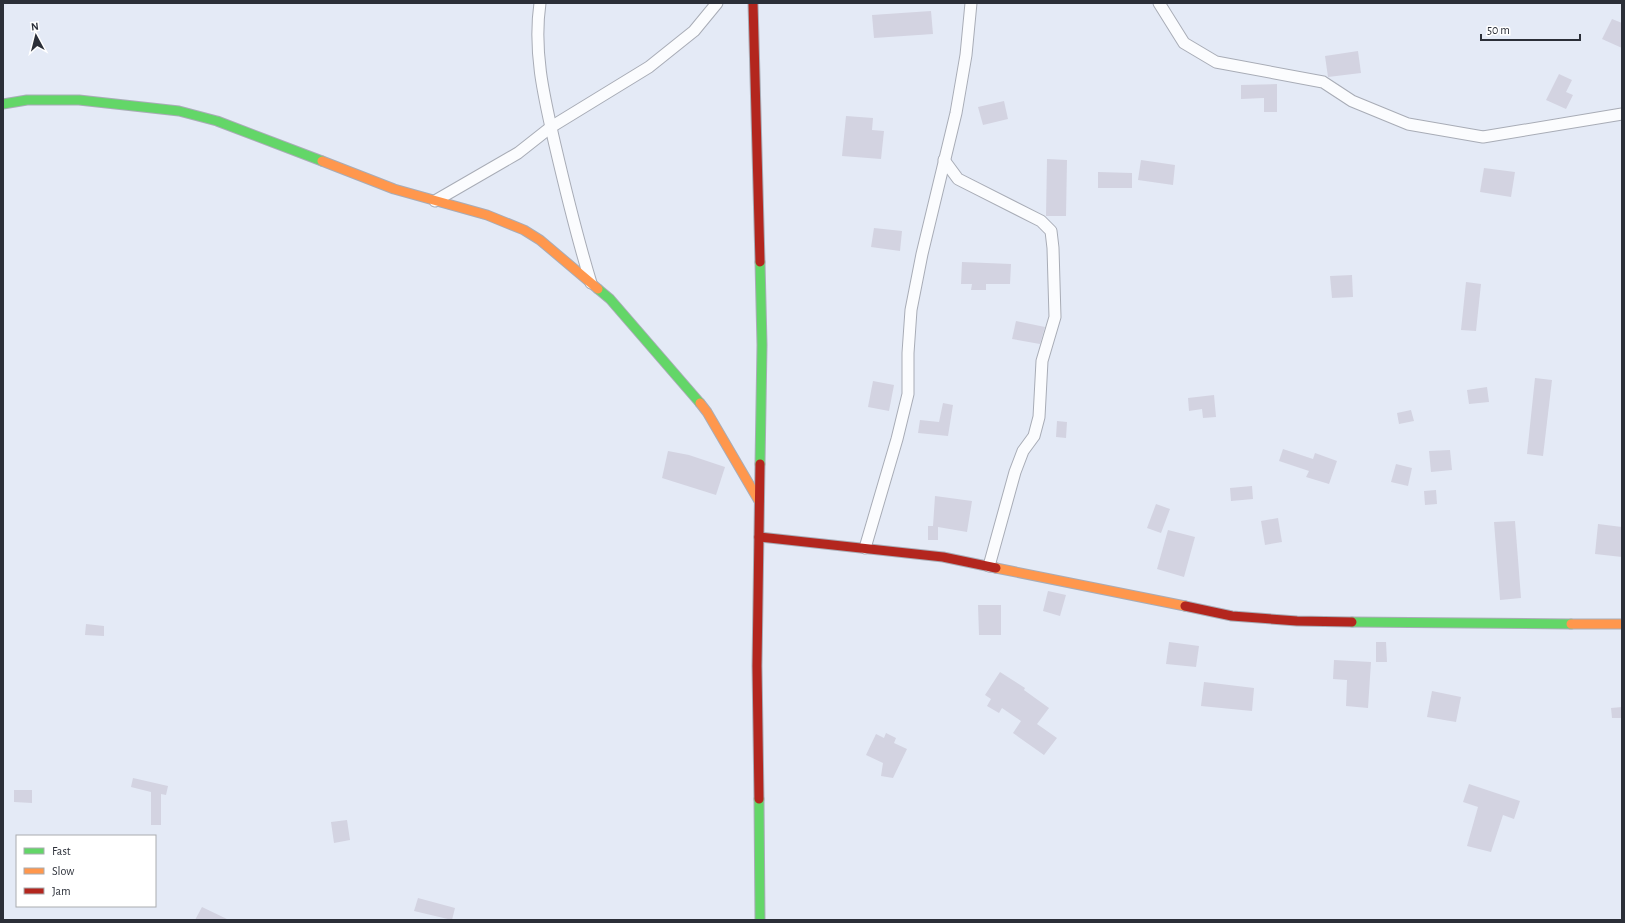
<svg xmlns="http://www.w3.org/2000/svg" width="1625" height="923" font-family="'Alegreya Sans',sans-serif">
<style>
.building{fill:#d3d3e1}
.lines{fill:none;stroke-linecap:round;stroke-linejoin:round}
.street-casing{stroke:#a8acb6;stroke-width:13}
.fast-casing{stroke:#a8acb6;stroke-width:11}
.slow-casing{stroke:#a8acb6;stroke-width:11}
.jam-casing{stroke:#a8acb6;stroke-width:11}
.street{stroke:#fbfcfe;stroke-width:11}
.fast{stroke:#63d668;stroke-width:9}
.slow{stroke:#ff974d;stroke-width:9}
.jam{stroke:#b3261e;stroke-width:9}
</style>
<rect width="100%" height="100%" fill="#e4eaf6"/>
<!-- building -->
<g class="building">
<path d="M 931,11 L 933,34 L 874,38 L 872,15 Z"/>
<path d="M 1612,19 L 1622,23 L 1622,48 L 1602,39 Z"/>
<path d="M 1358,51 L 1361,73 L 1328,77 L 1325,56 Z"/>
<path d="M 1559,74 L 1572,80 L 1566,92 L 1573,95 L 1566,109 L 1546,100 Z"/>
<path d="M 1277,84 L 1277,112 L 1264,112 L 1264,98 L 1241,99 L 1241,85 Z"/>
<path d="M 1004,101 L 1008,119 L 983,125 L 978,107 Z"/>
<path d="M 846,116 L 873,118 L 872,130 L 884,131 L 881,159 L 842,156 Z"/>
<path d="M 1047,159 L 1067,160 L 1066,216 L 1046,216 Z"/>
<path d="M 1141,160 L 1175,165 L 1173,185 L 1138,180 Z"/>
<path d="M 1484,168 L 1515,172 L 1511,197 L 1480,192 Z"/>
<path d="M 1098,172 L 1132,173 L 1132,188 L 1098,188 Z"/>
<path d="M 874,228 L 902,231 L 900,251 L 871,247 Z"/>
<path d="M 962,262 L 1011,264 L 1010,284 L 986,284 L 986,290 L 971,290 L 972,284 L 961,284 Z"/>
<path d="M 1352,275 L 1353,297 L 1332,298 L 1330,276 Z"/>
<path d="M 1466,282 L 1481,284 L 1476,331 L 1461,330 Z"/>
<path d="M 1016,321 L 1045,327 L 1040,344 L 1012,339 Z"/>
<path d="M 1535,378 L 1552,380 L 1543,456 L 1527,454 Z"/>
<path d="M 873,381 L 894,385 L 889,411 L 868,407 Z"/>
<path d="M 1487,387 L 1489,402 L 1469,404 L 1467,390 Z"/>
<path d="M 1214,395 L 1216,417 L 1203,418 L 1202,409 L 1189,411 L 1188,398 Z"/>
<path d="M 943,403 L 953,405 L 948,436 L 918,433 L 920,420 L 939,422 Z"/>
<path d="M 1411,410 L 1414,421 L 1399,424 L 1397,413 Z"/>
<path d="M 1057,421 L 1067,422 L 1066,438 L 1056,437 Z"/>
<path d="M 1283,449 L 1313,459 L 1315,453 L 1337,461 L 1329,484 L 1306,477 L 1309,471 L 1279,461 Z"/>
<path d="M 1450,450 L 1452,470 L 1431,472 L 1429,451 Z"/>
<path d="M 668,451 L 689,455 L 725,467 L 716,495 L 662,478 Z"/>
<path d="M 1396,464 L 1412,468 L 1408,486 L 1391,482 Z"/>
<path d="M 1252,486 L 1253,499 L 1231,501 L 1230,488 Z"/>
<path d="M 1436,490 L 1437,504 L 1425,505 L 1424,491 Z"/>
<path d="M 935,496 L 972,501 L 967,532 L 938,527 L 938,540 L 928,540 L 928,526 L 933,526 Z"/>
<path d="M 1156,504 L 1170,509 L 1161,533 L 1147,528 Z"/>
<path d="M 1278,518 L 1282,542 L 1265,545 L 1261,521 Z"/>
<path d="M 1515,521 L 1521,598 L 1500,600 L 1494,522 Z"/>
<path d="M 1598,524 L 1622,527 L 1622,557 L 1595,554 Z"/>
<path d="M 1168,530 L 1195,537 L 1184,577 L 1157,569 Z"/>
<path d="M 1048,591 L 1066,595 L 1060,616 L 1043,611 Z"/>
<path d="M 978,605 L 1001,605 L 1001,635 L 979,635 Z"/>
<path d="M 86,624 L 104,626 L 104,636 L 85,635 Z"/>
<path d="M 1169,642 L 1199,646 L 1196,667 L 1166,664 Z"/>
<path d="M 1376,642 L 1386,642 L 1387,662 L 1376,662 Z"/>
<path d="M 1334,660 L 1371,662 L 1368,708 L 1346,706 L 1347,680 L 1333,679 Z"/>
<path d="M 1000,672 L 1025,688 L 1024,690 L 1049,708 L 1037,724 L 1057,738 L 1044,755 L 1013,733 L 1021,721 L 1002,708 L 999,713 L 987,706 L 991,699 L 985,695 Z"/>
<path d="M 1204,682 L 1254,688 L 1252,711 L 1201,706 Z"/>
<path d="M 1432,691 L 1461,697 L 1456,722 L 1427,717 Z"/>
<path d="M 1622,707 L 1622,718 L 1612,718 L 1611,708 Z"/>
<path d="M 886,733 L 896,738 L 894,743 L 907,749 L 893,778 L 881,776 L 883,763 L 866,755 L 876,734 L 884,738 Z"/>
<path d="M 133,778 L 168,786 L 166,795 L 161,794 L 161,825 L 151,825 L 151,792 L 131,787 Z"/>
<path d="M 1469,784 L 1520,801 L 1514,819 L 1503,815 L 1491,852 L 1467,846 L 1478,807 L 1463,802 Z"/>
<path d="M 14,790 L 32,790 L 32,803 L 14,802 Z"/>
<path d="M 347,820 L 350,840 L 334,843 L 331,822 Z"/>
<path d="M 418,898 L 455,908 L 452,920 L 414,911 Z"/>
<path d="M 202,907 L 229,920 L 195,920 Z"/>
</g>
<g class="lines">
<!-- street casing -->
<g class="street-casing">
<g id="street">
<path d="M 540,3 C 533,52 544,97 555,145 C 566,192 577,237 591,283"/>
<path d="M 1159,3 L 1184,43 L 1216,62 L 1323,82 L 1352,101 L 1408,124 L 1483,137 L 1622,114"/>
<path d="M 944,160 L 958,179 L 1041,221 L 1051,231 L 1053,248 L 1055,317 L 1042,361 L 1039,417 L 1034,436 L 1023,451 L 1015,472 L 989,566"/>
<path d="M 435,201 L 518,153 L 551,127 L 649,67 L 694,31 L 717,3"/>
<path d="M 865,548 L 897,439 L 908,394 L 908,353 L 911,310 L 922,254 L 956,113 L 966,55 L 971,3"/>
</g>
</g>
<!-- fast casing -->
<g class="fast-casing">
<g id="fast">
<path d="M 3,104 L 27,100 L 79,100 L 179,111 L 217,121 L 322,161"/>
<path d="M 760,262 L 762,345 L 760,464"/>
<path d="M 598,289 L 610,299 L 700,403"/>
<path d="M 1352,622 L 1571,624"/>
<path d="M 759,799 L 760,920"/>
</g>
</g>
<!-- slow casing -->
<g class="slow-casing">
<g id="slow">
<path d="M 322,161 L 394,189 L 487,215 L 524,230 L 540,240 L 598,289"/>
<path d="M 700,403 L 707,412 L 759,501"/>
<path d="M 996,568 L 1185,606"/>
<path d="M 1571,624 L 1622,624"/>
</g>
</g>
<!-- jam casing -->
<g class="jam-casing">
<g id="jam">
<path d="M 753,3 L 760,262"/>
<path d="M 759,537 L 943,557 L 996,568"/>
<path d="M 1185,606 L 1232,616 L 1297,621 L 1352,622"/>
<path d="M 759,799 L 757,666 L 760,464"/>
</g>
</g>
<!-- street -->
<use href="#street" class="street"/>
<!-- fast -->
<use href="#fast" class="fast"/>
<!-- slow -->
<use href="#slow" class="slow"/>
<!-- jam -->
<use href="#jam" class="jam"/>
</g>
<!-- border -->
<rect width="1625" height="923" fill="none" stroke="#2b2f38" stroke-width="8"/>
<!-- legend -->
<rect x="16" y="835" width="140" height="72" fill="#ffffff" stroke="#aaacaf"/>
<rect x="24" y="848" width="20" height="6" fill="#63d668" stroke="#aaacaf"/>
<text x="52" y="855" font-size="12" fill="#2b2f38">Fast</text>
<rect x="24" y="868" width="20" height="6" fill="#ff974d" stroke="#aaacaf"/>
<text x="52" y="875" font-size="12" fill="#2b2f38">Slow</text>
<rect x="24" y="888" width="20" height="6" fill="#b3261e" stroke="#aaacaf"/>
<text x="52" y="895" font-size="12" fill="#2b2f38">Jam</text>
<!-- north arrow -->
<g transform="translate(36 36) rotate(353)" stroke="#ffffff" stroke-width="3" paint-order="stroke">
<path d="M0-3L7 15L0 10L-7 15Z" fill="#2b2f38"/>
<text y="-6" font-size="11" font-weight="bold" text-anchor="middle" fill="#2b2f38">N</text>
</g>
<!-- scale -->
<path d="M1481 34v6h99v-6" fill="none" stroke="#2b2f38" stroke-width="2"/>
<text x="1487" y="34" font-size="12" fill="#2b2f38" stroke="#ffffff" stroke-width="3" paint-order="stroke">50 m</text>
</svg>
